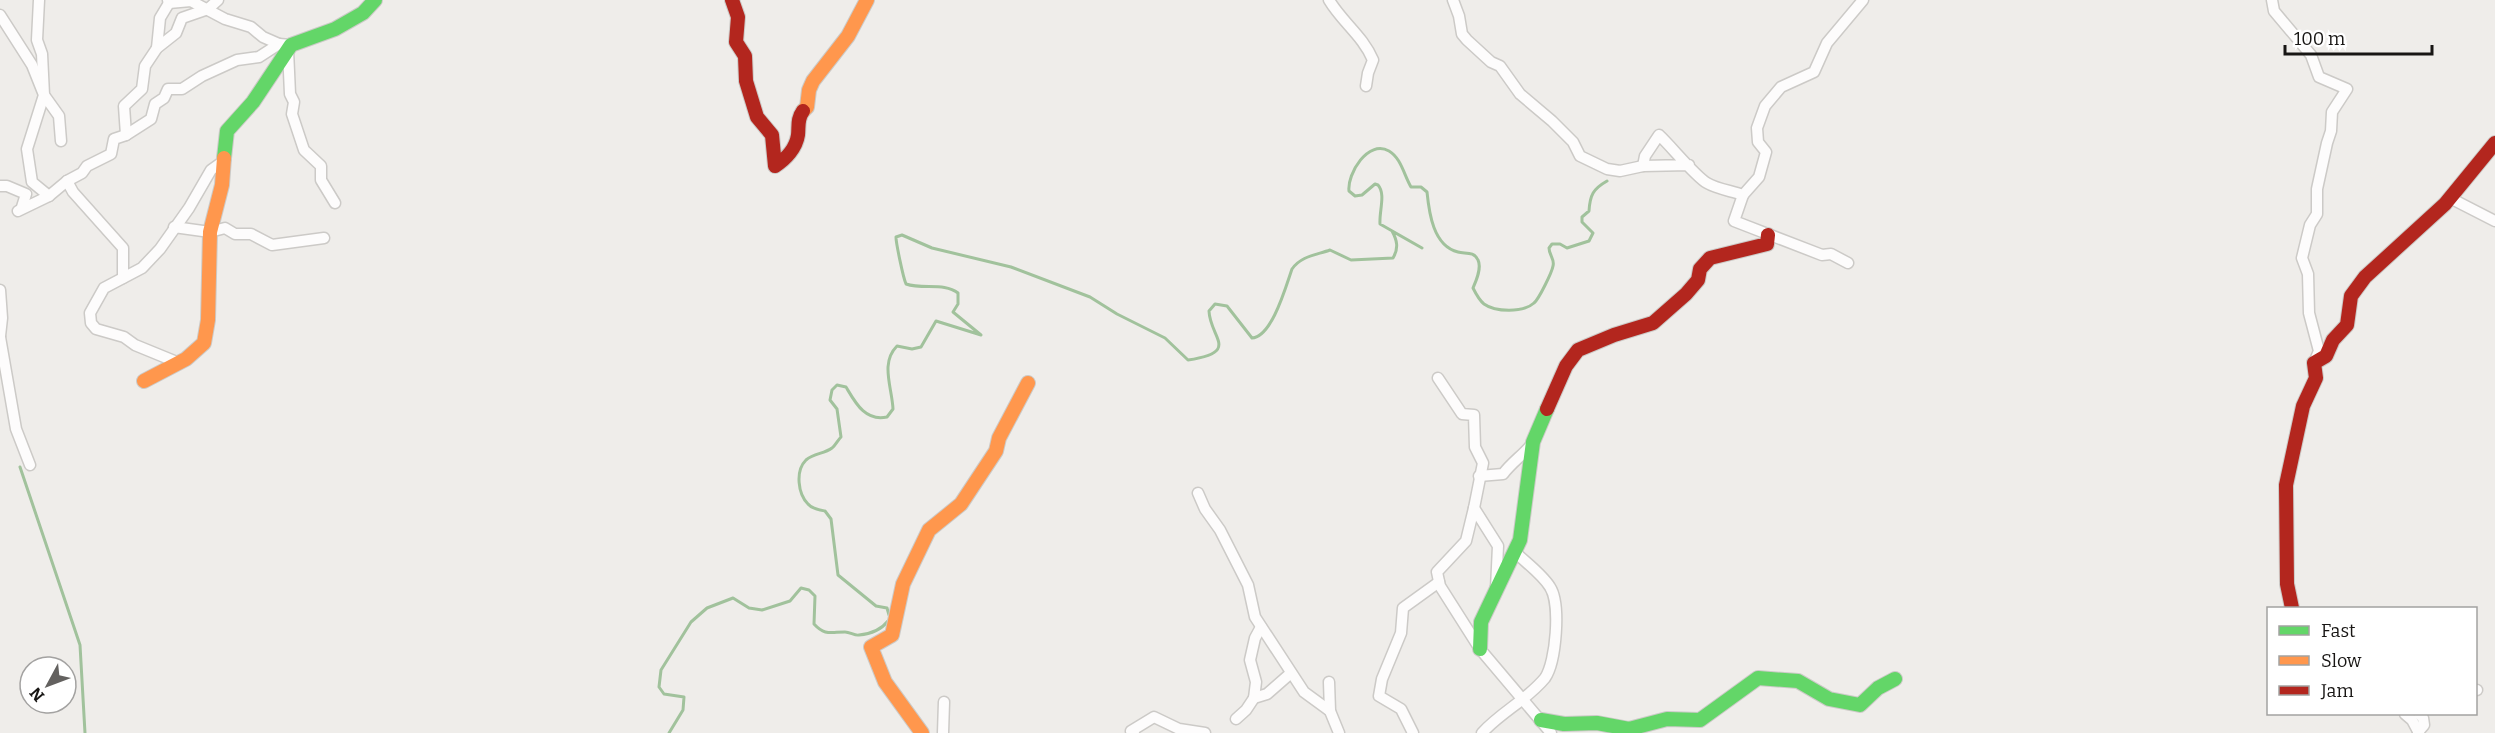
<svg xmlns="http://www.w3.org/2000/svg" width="2495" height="733" font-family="Bitter,serif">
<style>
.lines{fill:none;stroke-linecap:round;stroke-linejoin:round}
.stream{stroke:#a1c29c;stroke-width:3}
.street-casing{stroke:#cccac7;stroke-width:13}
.fast-casing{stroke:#cccac7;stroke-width:16}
.slow-casing{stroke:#cccac7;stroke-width:16}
.jam-casing{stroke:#cccac7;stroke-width:16}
.street{stroke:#fdfcfc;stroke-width:10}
.fast{stroke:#63d668;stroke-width:14}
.slow{stroke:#ff974d;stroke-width:14}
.jam{stroke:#b3261e;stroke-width:14}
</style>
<rect width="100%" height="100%" fill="#efedea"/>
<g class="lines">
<!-- stream -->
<g class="stream">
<path d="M 20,467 L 80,645 L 85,733"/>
<path d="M 889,615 L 887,608 L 876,606 L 838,575 L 831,519 L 825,511 C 819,510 812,509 808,504 C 798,494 795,471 806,460 C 814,453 824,454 832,448 C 835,446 838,440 841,437 L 837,409 L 830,400 L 832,390 L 837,385 L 846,387 C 855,402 865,422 887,417 L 893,409 C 892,387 880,363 897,346 L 912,349 L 921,347 L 936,321 L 981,335 L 953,312 L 958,304 L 958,293 C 944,282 923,290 906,284 C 903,277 896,243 896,237 L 902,235 L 932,248 L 1011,267 L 1090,297 L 1117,314 L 1165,338 L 1188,360 C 1241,352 1210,338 1209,311 L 1215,304 L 1227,306 L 1252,338 C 1272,337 1286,286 1292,269 C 1301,256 1316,255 1330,250 L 1351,260 L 1393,258 C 1399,248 1397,240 1392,231 L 1422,248 L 1380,224 C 1379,211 1386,194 1378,185 L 1375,184 L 1362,195 L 1355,196 L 1349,191 C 1347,174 1368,139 1389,151 C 1401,158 1404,175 1411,187 L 1421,187 L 1427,192 C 1429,212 1433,246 1458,252 C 1465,254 1474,251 1478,260 C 1482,268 1476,281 1473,288 C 1476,294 1479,300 1484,304 C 1495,312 1523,313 1534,303 C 1539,299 1552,272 1553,266 C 1555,259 1549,255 1549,248 L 1552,244 L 1560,244 L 1567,248 L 1589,241 L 1593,233 L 1582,222 L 1582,217 L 1589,211 C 1590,195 1593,189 1607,181"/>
<path d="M 669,733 L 683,710 L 684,697 L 664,694 L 659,687 L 661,670 L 691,622 L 707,608 L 733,598 L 749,608 L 762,610 L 790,601 L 801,588 L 809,590 L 815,596 L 814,624 C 825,636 831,632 845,632 C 850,632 855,636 859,635 C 870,634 881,630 888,621"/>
</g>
<!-- street casing -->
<g class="street-casing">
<g id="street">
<path d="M 39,0 L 37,40 L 42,54 L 44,95 L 59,116 L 61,141"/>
<path d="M 168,0 L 169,3 L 191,1 L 225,19 L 251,27 L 263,37 L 279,44"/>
<path d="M 1329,0 C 1342,22 1363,36 1373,60 L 1368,73 L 1366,86"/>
<path d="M 1453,0 L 1459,16 L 1462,34 L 1467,40 L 1491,62 L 1500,66 L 1520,94 L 1552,121 L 1573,142 L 1580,156 L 1607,169 L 1620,171 L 1643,166"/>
<path d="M 2272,0 L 2274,11 L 2311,55 L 2319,77 L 2347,89 L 2332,112 L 2331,131 L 2327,143 L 2317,189 L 2317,214 L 2310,225 L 2302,258 L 2308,274 L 2309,313 L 2319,351 L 2314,363"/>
<path d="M 0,15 L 32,65 L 44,95 L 27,149 L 32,182 L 49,196"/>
<path d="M 157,48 L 160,18 L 169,3"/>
<path d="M 288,50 L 290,94 L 294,102 L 292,114 L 304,150 L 321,166 L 321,180 L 335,203"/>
<path d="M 126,135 L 124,106 L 142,89 L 145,66 L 157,48 L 176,33 L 182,18 L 208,9 L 218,0"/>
<path d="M 1689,165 L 1643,166 L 1645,156 L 1659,135 C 1671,146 1695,176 1707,183 C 1717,189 1732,191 1743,195 L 1759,177 L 1766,152 L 1758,142 L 1757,128 L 1765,106 L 1781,87 L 1814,72 L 1827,43 L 1863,0"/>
<path d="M 67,181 L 73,192 L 123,248 L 123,278"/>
<path d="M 0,186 L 7,186 L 26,194 L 22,207"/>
<path d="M 1743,195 L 1734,221 L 1822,255 L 1831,254 L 1848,263"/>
<path d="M 2450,198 L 2495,221"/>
<path d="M 18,211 L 49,196 L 67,181 L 82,173 L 87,166 L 111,154 L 114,139 L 126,135 L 151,119 L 155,104 L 164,98 L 168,89 L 182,89 L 202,76 L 237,60 L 259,57 L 279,44 L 291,45"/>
<path d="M 174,227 L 210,232 L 225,228 L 235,234 L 251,234 L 272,245 L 324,238"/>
<path d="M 0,290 L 2,318 L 0,336"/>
<path d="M 0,337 L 16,429 L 30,465"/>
<path d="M 179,363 L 135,345 L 124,337 L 96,329 L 91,323 L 90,313 L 104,288 L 142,268 L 160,249 L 189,208 L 211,170 L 225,160"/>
<path d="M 1438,378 L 1462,414 L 1474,415 L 1475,447 L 1483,463 L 1474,508 L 1498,546 L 1496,588"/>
<path d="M 1479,476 L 1503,474 C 1512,462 1522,456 1531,445"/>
<path d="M 1198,493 L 1205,509 L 1220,530 L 1248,585 L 1255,617 L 1304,692 L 1330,711"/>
<path d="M 1474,508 L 1466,541 L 1437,572 L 1440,586 L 1480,649 L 1551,733"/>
<path d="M 1329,682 L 1330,711 L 1339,733"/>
<path d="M 2476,690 L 2477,690"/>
<path d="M 1254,698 L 1256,682 L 1250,660 L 1255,638 L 1261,627"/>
<path d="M 2405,714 L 2412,720 L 2419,733"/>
<path d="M 1236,719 L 1246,710 L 1254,698 L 1267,694 L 1291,673"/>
<path d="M 2418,732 L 2424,725 L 2423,718 L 2419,714"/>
<path d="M 943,733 L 944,702"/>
<path d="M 1134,733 L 1131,731 L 1154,717 L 1179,729 L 1205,733"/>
<path d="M 1413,733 L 1401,709 L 1379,696 L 1382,679 L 1401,633 L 1403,608 L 1439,582"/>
<path d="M 1482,733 C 1501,712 1527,700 1545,678 C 1556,662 1561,604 1550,587 C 1542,574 1525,562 1514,551"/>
</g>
</g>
<!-- fast casing -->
<g class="fast-casing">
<g id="fast">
<path d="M 224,158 L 227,131 L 253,102 L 291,45 L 335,29 L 363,13 L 375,0"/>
<path d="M 1480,649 L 1481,622 L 1520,540 L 1533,442 L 1547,409"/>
<path d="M 1541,720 L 1564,724 L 1597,723 L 1629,729 L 1667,719 L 1700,720 L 1758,678 L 1798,681 L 1829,699 L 1860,705 L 1878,688 L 1895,679"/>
</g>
</g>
<!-- slow casing -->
<g class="slow-casing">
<g id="slow">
<path d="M 803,111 L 807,107 L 809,90 L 813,81 L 848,36 L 867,0"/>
<path d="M 144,381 L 186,359 L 204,343 L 208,320 L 210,232 L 222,185 L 224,158"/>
<path d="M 922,733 L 885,682 L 871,647 L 892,635 L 903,584 L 929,530 L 961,504 L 996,451 L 999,438 L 1028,383"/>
</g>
</g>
<!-- jam casing -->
<g class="jam-casing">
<g id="jam">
<path d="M 732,0 L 738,17 L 736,42 L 745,56 L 746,81 L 757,117 L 772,135 L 775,166 C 786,159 796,148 798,135 C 799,126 797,119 803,111"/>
<path d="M 1547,409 L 1566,366 L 1578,350 L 1614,335 L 1653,323 L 1686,294 L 1698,280 L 1700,269 L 1710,258 L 1767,244 L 1768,235"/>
<path d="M 2292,608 L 2287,584 L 2286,485 L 2303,406 L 2316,378 L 2314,363 L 2326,356 L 2333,340 L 2347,325 L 2351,296 L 2365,277 L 2445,204 L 2495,143"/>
</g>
</g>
<!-- street -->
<use href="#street" class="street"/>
<!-- fast -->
<use href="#fast" class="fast"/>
<!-- slow -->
<use href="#slow" class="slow"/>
<!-- jam -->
<use href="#jam" class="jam"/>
</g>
<!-- legend -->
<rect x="2267" y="607" width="210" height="108" fill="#ffffff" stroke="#a3a2a1" stroke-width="1.5"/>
<rect x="2279" y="626" width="30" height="9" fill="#63d668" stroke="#a3a2a1" stroke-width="1.5"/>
<text x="2321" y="637" font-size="18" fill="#181614">Fast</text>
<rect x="2279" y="656" width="30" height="9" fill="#ff974d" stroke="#a3a2a1" stroke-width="1.5"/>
<text x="2321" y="667" font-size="18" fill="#181614">Slow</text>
<rect x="2279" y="686" width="30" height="9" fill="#b3261e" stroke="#a3a2a1" stroke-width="1.5"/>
<text x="2321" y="697" font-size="18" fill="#181614">Jam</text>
<!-- north arrow -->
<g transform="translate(48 685) rotate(229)"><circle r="28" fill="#ffffff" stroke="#a3a2a1" stroke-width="1.5"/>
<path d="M0-4.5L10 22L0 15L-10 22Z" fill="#63615f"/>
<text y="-9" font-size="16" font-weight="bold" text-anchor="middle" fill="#181614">N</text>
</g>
<!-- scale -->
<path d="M2285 45v9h147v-9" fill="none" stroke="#181614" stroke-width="3"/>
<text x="2294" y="45" font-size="18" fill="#181614" stroke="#ffffff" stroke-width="4.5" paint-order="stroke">100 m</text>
</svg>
